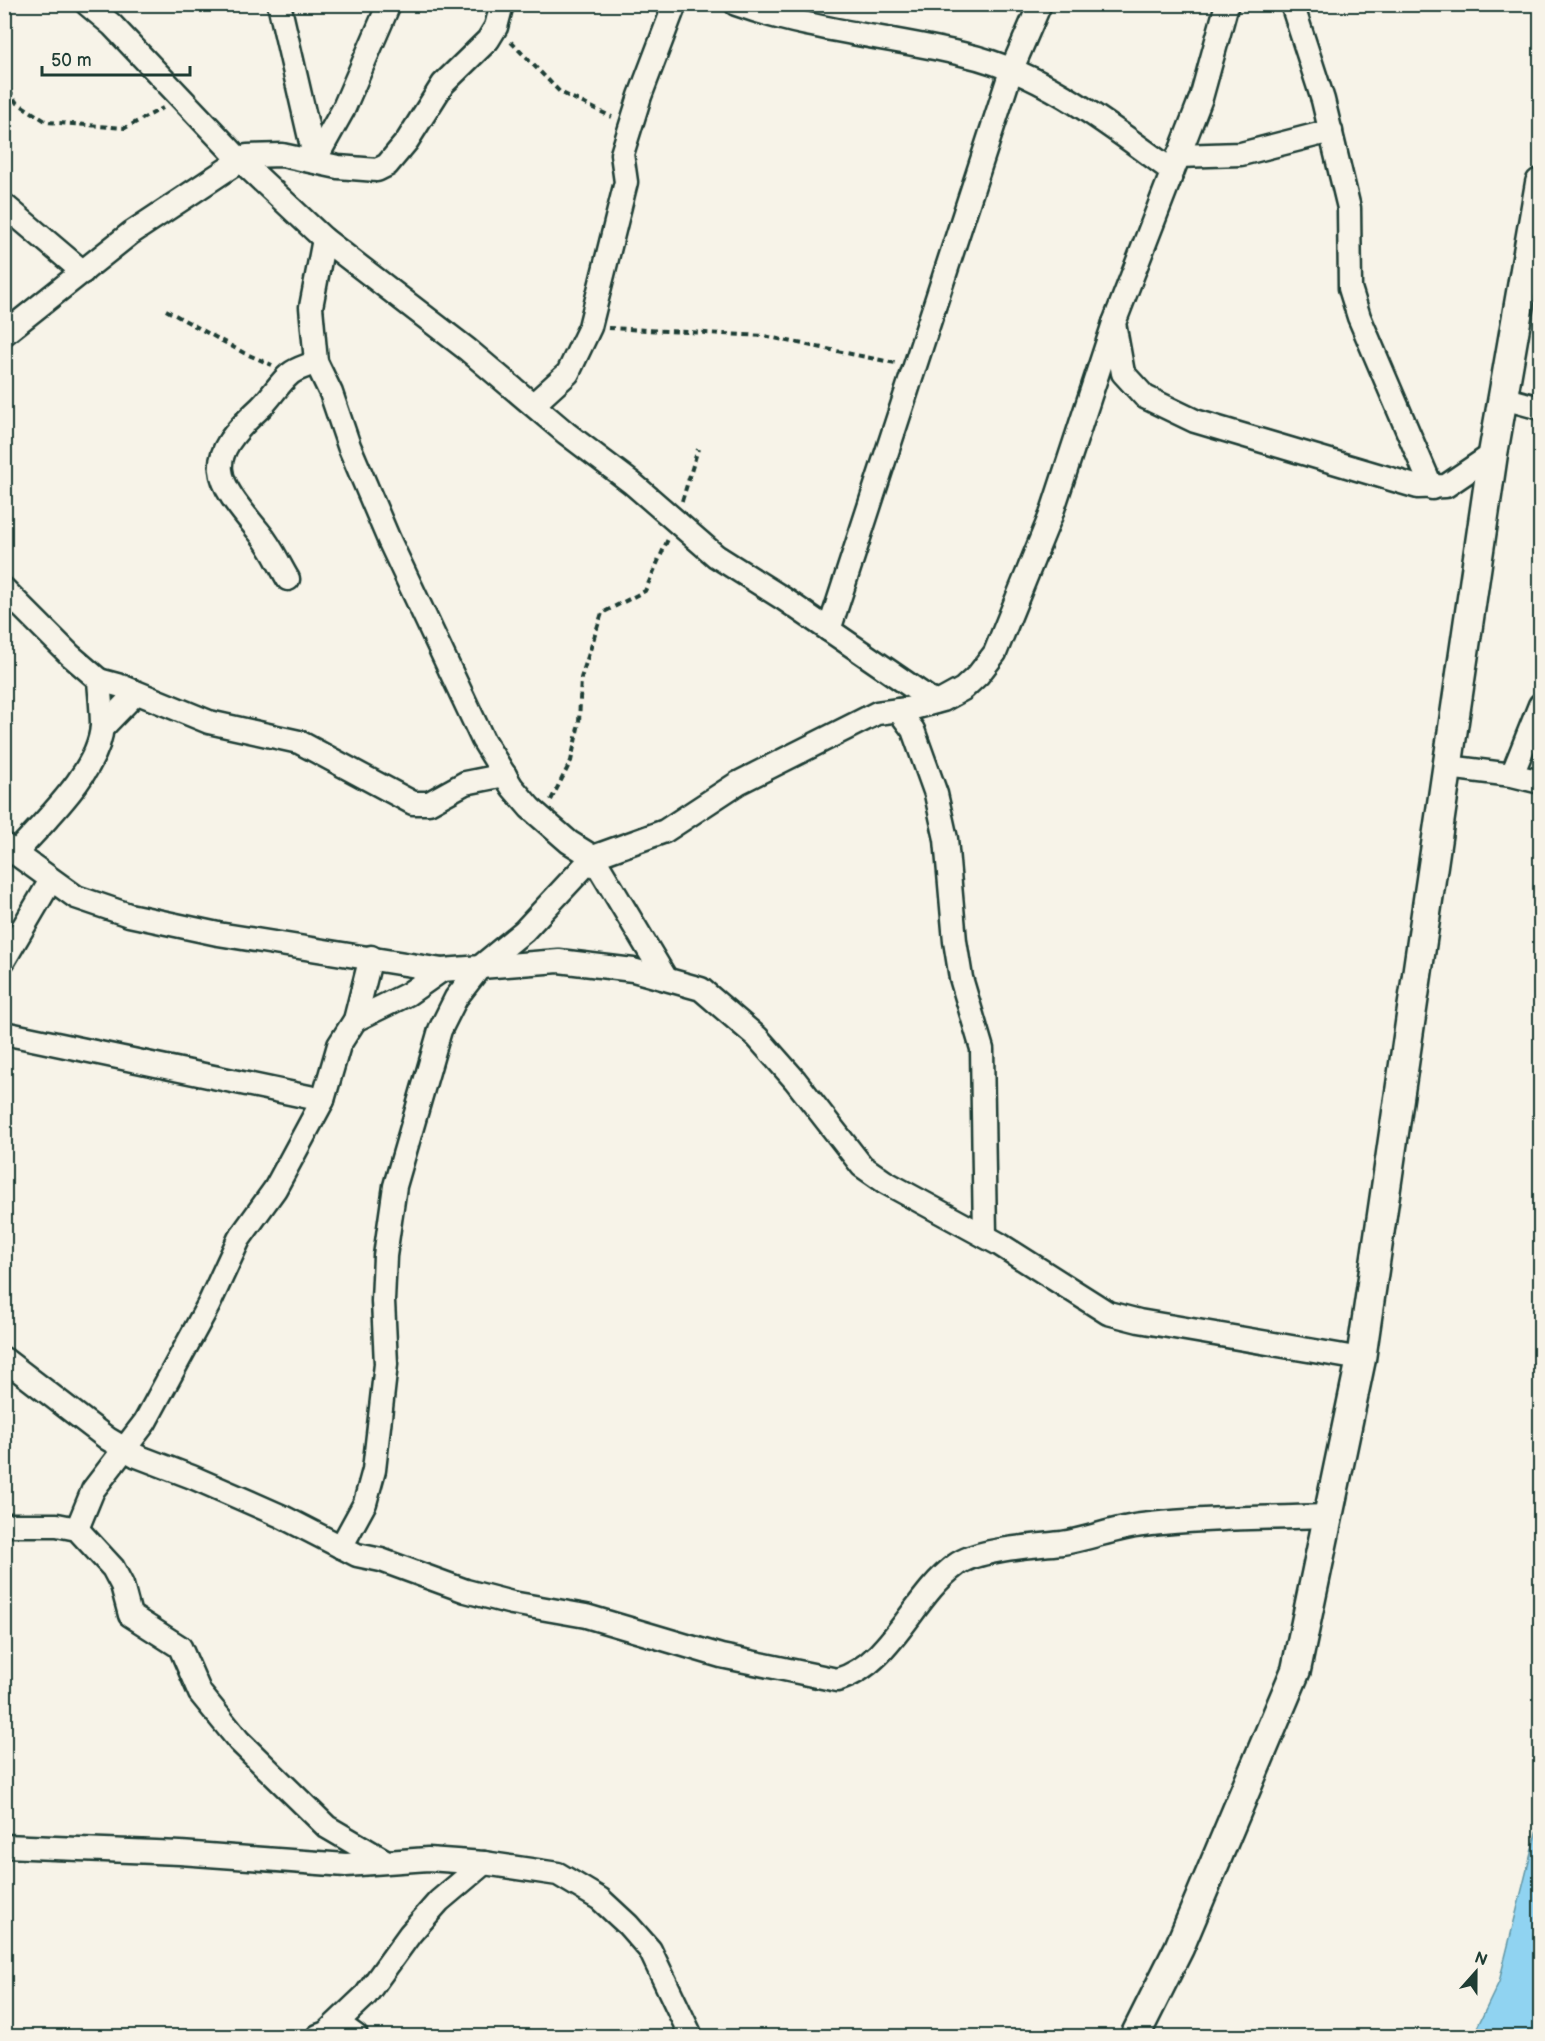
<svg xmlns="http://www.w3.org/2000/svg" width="1545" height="2041" font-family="'Balsamiq Sans',sans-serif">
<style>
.water{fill:#90d3f1;stroke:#6397a5;stroke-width:1.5}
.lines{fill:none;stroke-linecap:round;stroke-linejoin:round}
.minor-casing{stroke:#1f3d34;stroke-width:27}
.tertiary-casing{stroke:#1f3d34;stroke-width:33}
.path{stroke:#1f3d34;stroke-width:4;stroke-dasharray:6 4.5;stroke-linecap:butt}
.minor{stroke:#f7f3e8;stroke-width:22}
.tertiary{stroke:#f7f3e8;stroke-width:28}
</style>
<rect width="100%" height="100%" fill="#f7f3e8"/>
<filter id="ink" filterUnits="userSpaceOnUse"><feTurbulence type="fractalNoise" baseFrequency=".0167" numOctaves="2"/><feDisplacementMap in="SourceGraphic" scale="12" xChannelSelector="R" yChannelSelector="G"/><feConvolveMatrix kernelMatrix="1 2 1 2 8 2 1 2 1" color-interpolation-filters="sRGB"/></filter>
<g filter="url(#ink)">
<!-- water -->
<path class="water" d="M 1540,1817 L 1540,2036 L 1473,2036 L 1499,1982 Z"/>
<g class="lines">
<!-- minor casing -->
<g class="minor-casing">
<g id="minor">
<path d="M 87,4 L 112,25 L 240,160 L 324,239 L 468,350 L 566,433 L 632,483 L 716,556 L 784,599 L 934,702"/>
<path d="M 279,4 L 315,160"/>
<path d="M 736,4 C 811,31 886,36 962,54 C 1041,71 1108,124 1172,171"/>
<path d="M 1227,4 L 1201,98 L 1114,323 L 1123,373 L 1145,397 L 1195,421 L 1418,487 L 1446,486 L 1493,454"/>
<path d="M 1292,4 L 1323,100 L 1349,208 L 1350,288 L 1359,317 L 1432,488"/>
<path d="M 1178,156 L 1241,154 L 1331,131"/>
<path d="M 315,160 L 343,110 L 389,4"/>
<path d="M 4,205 L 83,272"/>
<path d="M 324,239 L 311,307 L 316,362 L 331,393 L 349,446 L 389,540 L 483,740 L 512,787 L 530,808 L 569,842 L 593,857 L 665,977"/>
<path d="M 4,334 L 131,233 L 247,156 L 282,155 L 338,167 L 377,170 L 387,165 L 407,141 L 443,84 L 488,40 L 496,27 L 502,4"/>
<path d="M 1503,398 L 1540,408"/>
<path d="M 534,404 L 568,373 L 590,327 L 626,182 L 622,154 L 640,96 L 675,4"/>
<path d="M 288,579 C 279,564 271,546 259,532 C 214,477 202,461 260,408 C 271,398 279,383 290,374 C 297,368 308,366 316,362"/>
<path d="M 4,589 L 70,655 L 99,680 C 100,695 102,711 102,726 C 99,771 44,821 15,854"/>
<path d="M 829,630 L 1011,71 L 1040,4"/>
<path d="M 99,680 L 121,686 L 209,722 L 299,742 L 413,803 L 429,803 L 465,783 L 505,775"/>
<path d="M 898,710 L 913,730 L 936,794 L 946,839 L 955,941 L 961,978 L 982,1049 L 985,1236"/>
<path d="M 102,728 L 136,693"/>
<path d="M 1448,767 L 1512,775 L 1540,782"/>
<path d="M 1512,775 L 1540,705"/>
<path d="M 4,845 L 76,897 L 129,915 L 218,934 L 442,970 L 559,961 L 633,970 L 701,989 L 757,1037 L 795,1080 L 862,1166 L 885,1182 L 999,1244 L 1108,1313 L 1139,1321 L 1361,1359"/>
<path d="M 4,960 L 51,880"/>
<path d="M 355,1020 L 408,994 L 442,970"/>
<path d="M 4,1033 L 323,1100"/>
<path d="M 4,1359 L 108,1439 L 137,1456 L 192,1477 L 281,1516 L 357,1555 L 381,1560 L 466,1591 L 512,1603 L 586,1616 L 721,1656 L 837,1680 C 892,1664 912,1597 956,1565 C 977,1549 1035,1546 1062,1543 C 1089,1539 1115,1528 1142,1525 C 1203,1518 1266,1518 1328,1516"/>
<path d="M 4,1525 L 57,1525 L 77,1529 L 113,1568 L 122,1585 L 130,1615 L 180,1647 L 200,1693 L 239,1741 L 327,1827 L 385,1861"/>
<path d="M 77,1529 L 93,1490 L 145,1422 L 209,1304 L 239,1239 L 275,1189 L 323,1100 L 339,1045 L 355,1020 L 371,957"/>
<path d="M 341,1547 L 365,1503 L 374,1470 L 386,1364 L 383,1301 L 385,1256 L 395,1186 L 440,1030 L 456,998 L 480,967 L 524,931 L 593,857 L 665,831 L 738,783 L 877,713 L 914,708 L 943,700 L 963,689 L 978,675 L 995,653 L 1051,515 L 1114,323"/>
<path d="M 4,1846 L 180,1853 L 346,1865 L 428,1859 L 484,1863 L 558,1874 L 600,1899 L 628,1925 L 650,1950 L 691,2036"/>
<path d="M 338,2023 L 356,2036"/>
<path d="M 318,2036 L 326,2033 L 366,1995 L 410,1934 L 439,1901 L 484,1863"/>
</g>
</g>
<!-- tertiary casing -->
<g class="tertiary-casing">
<path id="tertiary" d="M 1135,2036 L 1179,1948 L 1296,1670 L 1361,1359 L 1493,454 L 1540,183"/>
</g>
<!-- path -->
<g class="path">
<path d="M 511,42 L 560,92 L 612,117"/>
<path d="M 4,81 L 16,102 L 47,122 L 125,128 L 163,108"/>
<path d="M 166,310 L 244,353 L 272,365"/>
<path d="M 608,328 L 764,336 L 895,363"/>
<path d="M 682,501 L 698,449"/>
<path d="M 551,800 L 571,761 L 579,723 L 581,678 L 602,613 L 645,591 L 668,539"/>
</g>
<!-- minor -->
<use href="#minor" class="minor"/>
<!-- tertiary -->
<use href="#tertiary" class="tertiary"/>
</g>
</g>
<!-- margin -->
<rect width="1545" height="2041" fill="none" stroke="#f7f3e8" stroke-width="24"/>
<rect x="12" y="12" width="1521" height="2017" fill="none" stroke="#1f3d34" stroke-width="2" filter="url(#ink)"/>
<!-- north arrow -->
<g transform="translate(1476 1972) rotate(21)" stroke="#f7f3e8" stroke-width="4.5" paint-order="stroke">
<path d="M0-4.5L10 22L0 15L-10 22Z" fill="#1f3d34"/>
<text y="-9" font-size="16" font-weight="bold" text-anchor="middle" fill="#1f3d34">N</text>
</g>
<!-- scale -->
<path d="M42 66v9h148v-9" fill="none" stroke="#1f3d34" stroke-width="3"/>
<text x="51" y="66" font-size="18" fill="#1f3d34" stroke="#f7f3e8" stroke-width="4.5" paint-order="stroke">50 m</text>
</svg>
